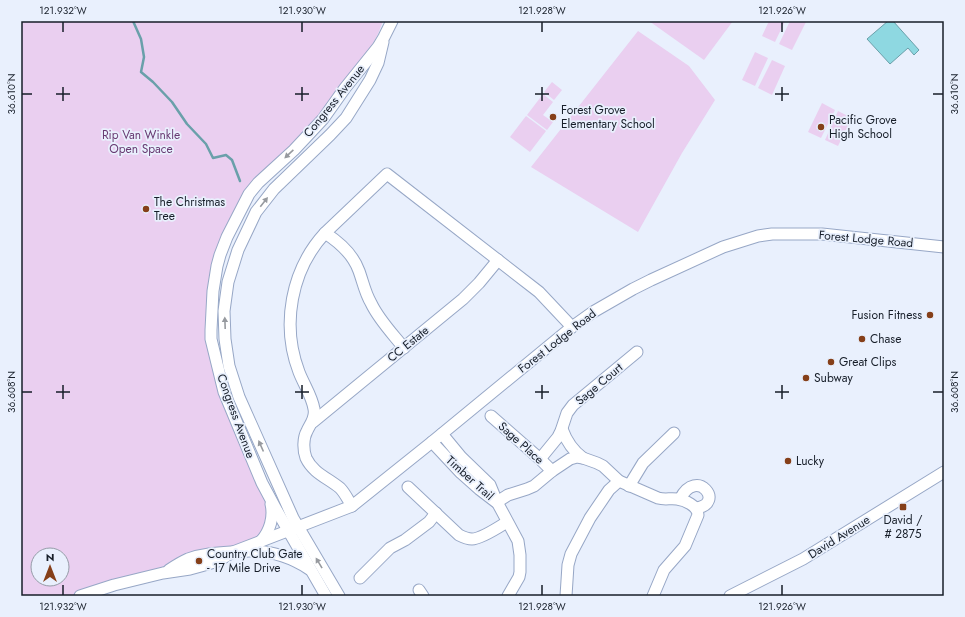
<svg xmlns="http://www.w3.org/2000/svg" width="965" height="617" font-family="Jost,sans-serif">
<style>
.green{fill:#eacff0;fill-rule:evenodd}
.water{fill:#8ed8e1;stroke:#6aa0aa}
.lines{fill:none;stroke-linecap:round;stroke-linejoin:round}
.stream{stroke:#6aa0aa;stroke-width:2.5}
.minor-casing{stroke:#97a7c6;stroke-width:13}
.minor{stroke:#fff;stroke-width:11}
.oneway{fill:#979a9f}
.ticks{fill:none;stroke:#171e29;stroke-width:1.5}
.poi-dot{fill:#853f19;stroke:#e9f0fd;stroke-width:1.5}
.labels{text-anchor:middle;stroke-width:3.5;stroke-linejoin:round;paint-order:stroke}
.street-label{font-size:12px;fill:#171e29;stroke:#e9f0fd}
.poi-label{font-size:12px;fill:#171e29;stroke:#e9f0fd;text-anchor:start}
.park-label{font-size:12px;fill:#693b73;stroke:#e9f0fd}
.neatline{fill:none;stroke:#171e29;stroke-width:1.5}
.ticks-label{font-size:10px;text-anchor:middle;fill:#171e29}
</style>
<rect width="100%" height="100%" fill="#e9f0fd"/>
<!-- green -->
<g class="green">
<path d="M 21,21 L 383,21 L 378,34 L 365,58 L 345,88 L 258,183 L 217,266 L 216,361 L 268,496 L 266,536 L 163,573 L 78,596 L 21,596 ZM 38,555 L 62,555 L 62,579 L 38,579 Z"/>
<path d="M 649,21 L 733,21 L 704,60 Z"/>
<path d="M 769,21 L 785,21 L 775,42 L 762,36 Z"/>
<path d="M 790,21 L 806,22 L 792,50 L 779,44 Z"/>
<path d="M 638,31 L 689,66 L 715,100 L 682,153 L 638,232 L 531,167 Z"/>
<path d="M 755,52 L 768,58 L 755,86 L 742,80 Z"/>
<path d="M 772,60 L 785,66 L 772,95 L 758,88 Z"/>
<path d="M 552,82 L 562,90 L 554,100 L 544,92 Z"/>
<path d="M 543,94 L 553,102 L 543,115 L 553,122 L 547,130 L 527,115 Z"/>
<path d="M 822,103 L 835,110 L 821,138 L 808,132 Z"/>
<path d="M 838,111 L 852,118 L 838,146 L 825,140 Z"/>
<path d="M 526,116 L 546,131 L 530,152 L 510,137 Z"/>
</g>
<!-- water -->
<path class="water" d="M 888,21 L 893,21 L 919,50 L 914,55 L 908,48 L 890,64 L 867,39 Z"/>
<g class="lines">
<!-- stream -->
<path class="stream" d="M 133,21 L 141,39 L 144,57 L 141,72 L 153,82 L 172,102 L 187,124 L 206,144 L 213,158 L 226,155 L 232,160 L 240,181"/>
<!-- minor casing -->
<g class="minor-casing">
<g id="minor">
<path d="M 325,233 C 339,242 353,254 359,271 C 363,282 365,293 371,303 C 379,320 392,333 404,348"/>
<path d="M 491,416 L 540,459 L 552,471"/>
<path d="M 313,422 L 463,299 L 479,283 L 498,260"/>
<path d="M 562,429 C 566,440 573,451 583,458"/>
<path d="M 442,434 L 461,457 L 490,485 L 497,502 L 518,541 L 520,555 L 520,572 L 519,577 L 508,596"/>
<path d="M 432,442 L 461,473 L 479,489 L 496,502"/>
<path d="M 540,459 L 558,437 L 561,431 L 567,413 L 573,405 L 637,352"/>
<path d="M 629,486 L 643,463 L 674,433"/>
<path d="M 408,487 L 459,535 C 463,537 467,539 472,539 C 481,539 499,527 507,522"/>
<path d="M 680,499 C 697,466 726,504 696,508"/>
<path d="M 497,502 L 508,495 L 527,489 L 534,486 L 552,471 L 570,459 L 577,457 L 583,458 L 597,463 L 603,466 L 619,481 L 658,498 C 665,500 670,498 677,499 C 685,500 698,506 698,515 L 685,546 L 664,570 L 653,596"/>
<path d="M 352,506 C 348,500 345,493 340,488 C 328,478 313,473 306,458 C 303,450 303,438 307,431 C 310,424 316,418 314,409 C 312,396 304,385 299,372 C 281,325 291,270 325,233 L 387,174 L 539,292 L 572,327"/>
<path d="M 261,541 C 270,531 274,517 271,504"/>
<path d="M 169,570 C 175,566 181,562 188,559 C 202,554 216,553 231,552 C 237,552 243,551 250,551 C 271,551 291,557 309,569"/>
<path d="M 360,578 L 390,548 L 405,540 L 429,522 L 436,513"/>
<path d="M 419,590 L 423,596"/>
<path d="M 80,596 L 114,585 L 163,573 L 190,569 L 201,566 L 218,561 L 233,552 L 352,506 L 432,442 L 572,327 L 593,312 L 633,289 L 651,280 L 723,247 L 758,236 L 772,234 L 822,234 L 944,247"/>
<path d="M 326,596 L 277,511 L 262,483 L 224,392 L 211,339 L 211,330 L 213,291 L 217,266 L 220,255 L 227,237 L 249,194 L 258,183 L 294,150 L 323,119 L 345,88 L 378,47 L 384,37 L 392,21"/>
<path d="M 339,596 L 293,518 L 239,397 L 229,366 L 225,339 L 224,311 L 228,282 L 238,250 L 256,212 L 274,189 L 330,135 L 346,118 L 370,80 L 378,63 L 383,42"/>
<path d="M 566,596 L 568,565 L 571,554 L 590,518 L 609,490 L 619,481"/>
<path d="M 730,596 L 803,559 L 944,472"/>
</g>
</g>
<!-- minor -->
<use href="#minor" class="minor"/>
</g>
<!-- one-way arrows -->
<defs><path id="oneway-solid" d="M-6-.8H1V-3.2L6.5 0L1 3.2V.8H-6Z"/></defs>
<g class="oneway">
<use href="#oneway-solid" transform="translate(289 154) rotate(137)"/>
<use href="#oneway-solid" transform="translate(264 202) rotate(-52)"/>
<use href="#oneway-solid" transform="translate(225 323) rotate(-92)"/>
<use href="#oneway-solid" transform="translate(261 446) rotate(-114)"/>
<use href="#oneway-solid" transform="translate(319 563) rotate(-121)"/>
</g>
<!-- ticks -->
<path class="ticks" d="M 63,22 L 63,32M 302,22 L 302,32M 542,22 L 542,32M 782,22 L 782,32M 63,87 L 63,101M 302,87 L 302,101M 542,87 L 542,101M 782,87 L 782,101M 22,94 L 32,94M 56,94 L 70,94M 295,94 L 309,94M 535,94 L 549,94M 775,94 L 789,94M 933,94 L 943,94M 63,385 L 63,399M 302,385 L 302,399M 542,385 L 542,399M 782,385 L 782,399M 22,392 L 32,392M 56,392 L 70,392M 295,392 L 309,392M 535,392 L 549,392M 775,392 L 789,392M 933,392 L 943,392M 63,585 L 63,595M 302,585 L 302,595M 542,585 L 542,595M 782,585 L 782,595"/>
<!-- markers -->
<g class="poi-dot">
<circle cx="553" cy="117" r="4"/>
<circle cx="821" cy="127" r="4"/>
<circle cx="146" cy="209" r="4"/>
<circle cx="930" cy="315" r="4"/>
<circle cx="862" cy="339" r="4"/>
<circle cx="831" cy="362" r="4"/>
<circle cx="806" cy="378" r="4"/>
<circle cx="788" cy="461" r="4"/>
<rect x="899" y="503" width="8" height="8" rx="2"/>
<circle cx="199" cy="561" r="4"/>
</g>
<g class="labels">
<!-- street labels -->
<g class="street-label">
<text transform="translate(334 101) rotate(-51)" y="4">Congress Avenue</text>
<text transform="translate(866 239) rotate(5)" y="4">Forest Lodge Road</text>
<text transform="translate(557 341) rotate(-38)" y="4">Forest Lodge Road</text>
<text transform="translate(408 344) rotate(-39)" y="4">CC Estate</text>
<text transform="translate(599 384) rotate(-40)" y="4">Sage Court</text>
<text transform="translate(236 416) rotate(70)" y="4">Congress Avenue</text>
<text transform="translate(521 443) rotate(42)" y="4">Sage Place</text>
<text transform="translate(470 478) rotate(42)" y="4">Timber Trail</text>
<text transform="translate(839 537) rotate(-32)" y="4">David Avenue</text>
</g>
<!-- poi labels -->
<g class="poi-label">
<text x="561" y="114">Forest Grove<tspan x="561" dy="14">Elementary School</tspan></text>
<text x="829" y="124">Pacific Grove<tspan x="829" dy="14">High School</tspan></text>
<text x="154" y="206">The Christmas<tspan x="154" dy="14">Tree</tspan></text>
<text x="922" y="319" text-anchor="end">Fusion Fitness</text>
<text x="870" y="343">Chase</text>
<text x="839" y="366">Great Clips</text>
<text x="814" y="382">Subway</text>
<text x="796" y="465">Lucky</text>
<text x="903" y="524" text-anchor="middle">David /<tspan x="903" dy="14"># 2875</tspan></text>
<text x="207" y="558">Country Club Gate<tspan x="207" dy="14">- 17 Mile Drive</tspan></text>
</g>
<!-- park labels -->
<g class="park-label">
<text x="141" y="139">Rip Van Winkle<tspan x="141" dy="14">Open Space</tspan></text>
</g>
</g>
<!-- border -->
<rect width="965" height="617" fill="none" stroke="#e9f0fd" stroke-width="44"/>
<!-- north arrow -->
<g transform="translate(50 567)"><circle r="19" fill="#e9f0fd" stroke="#959ca8"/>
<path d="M0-3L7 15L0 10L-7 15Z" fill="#853f19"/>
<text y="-6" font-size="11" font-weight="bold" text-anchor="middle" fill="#171e29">N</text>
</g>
<rect x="22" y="22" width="921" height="573" class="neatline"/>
<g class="ticks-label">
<text x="63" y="14">121.932°W</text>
<text x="302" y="14">121.930°W</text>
<text x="542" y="14">121.928°W</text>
<text x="782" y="14">121.926°W</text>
<text transform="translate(11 94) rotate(-90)" y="4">36.610°N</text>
<text transform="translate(954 94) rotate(-90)" y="4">36.610°N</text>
<text transform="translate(11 392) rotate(-90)" y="4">36.608°N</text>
<text transform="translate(954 392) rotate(-90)" y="4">36.608°N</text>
<text x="63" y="610">121.932°W</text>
<text x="302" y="610">121.930°W</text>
<text x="542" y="610">121.928°W</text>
<text x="782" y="610">121.926°W</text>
</g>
</svg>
